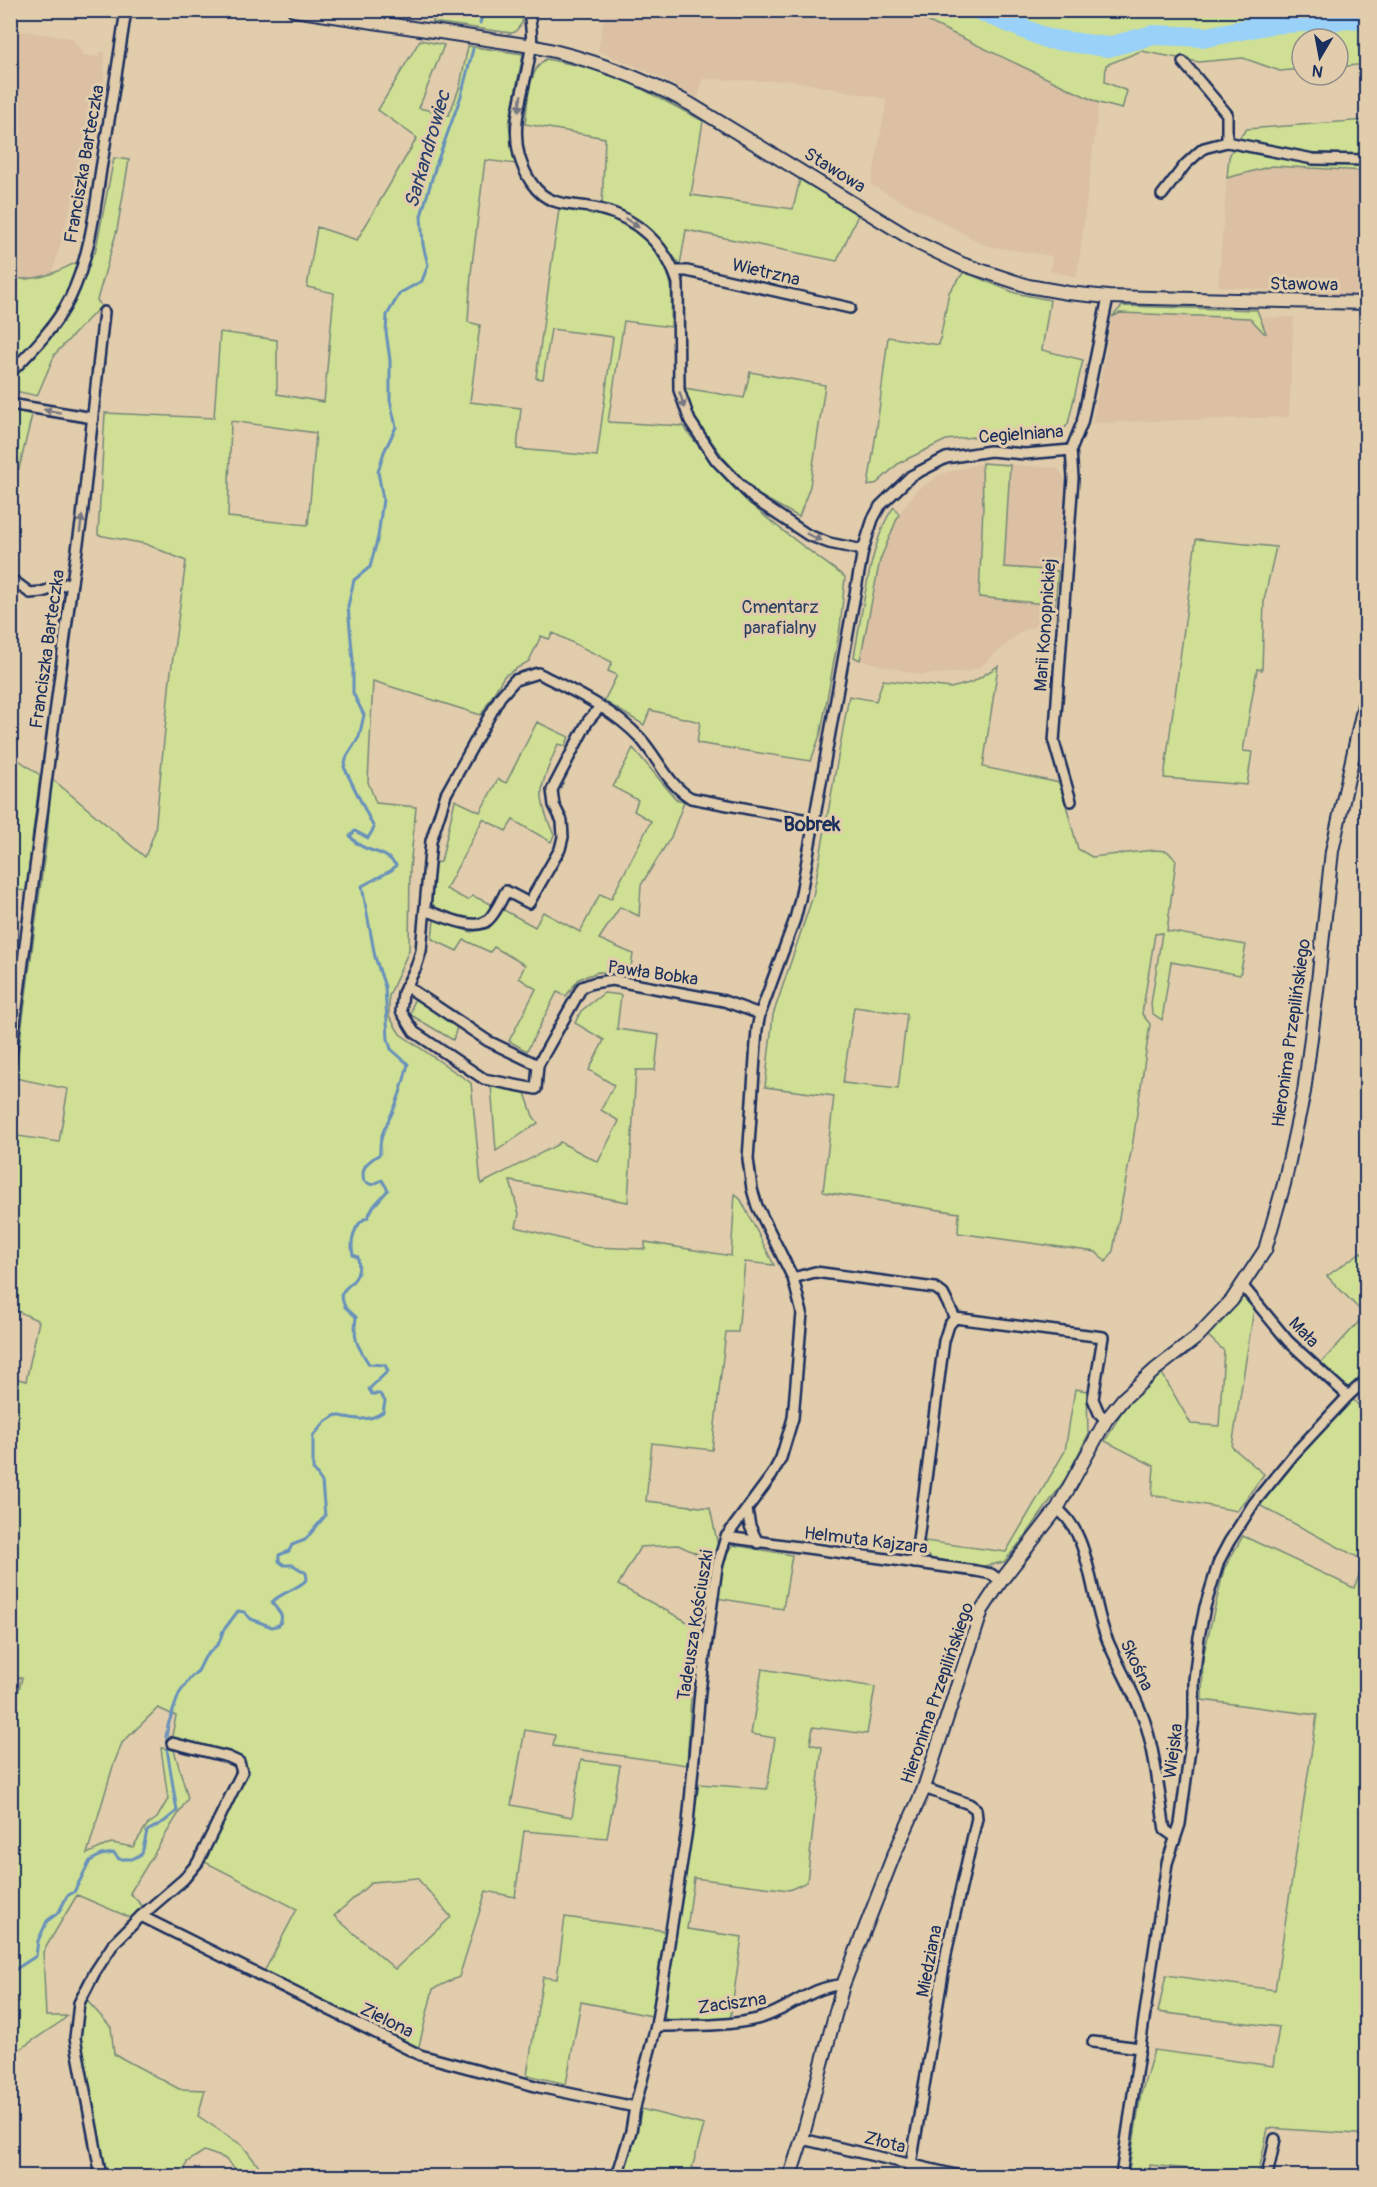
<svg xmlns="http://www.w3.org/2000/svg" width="1377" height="2187" font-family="Pangolin,sans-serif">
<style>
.built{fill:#dbc0a3}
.green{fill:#cfdf93;stroke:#758778;stroke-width:1.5;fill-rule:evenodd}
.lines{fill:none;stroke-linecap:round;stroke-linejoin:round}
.stream{stroke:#6790bb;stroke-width:3}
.river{stroke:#9ad1f9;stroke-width:20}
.minor-casing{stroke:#1b2f5e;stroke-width:14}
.tertiary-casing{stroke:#1b2f5e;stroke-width:16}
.minor{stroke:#e1cdab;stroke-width:9}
.tertiary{stroke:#e1cdab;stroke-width:12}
.oneway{fill:#747681}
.labels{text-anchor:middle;stroke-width:6;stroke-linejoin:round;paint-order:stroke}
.street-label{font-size:18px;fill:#1b2f5e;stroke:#e1cdab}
.park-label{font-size:18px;fill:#2d4163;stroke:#e1cdab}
.water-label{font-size:20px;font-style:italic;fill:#283f6e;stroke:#e1cdab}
.neighbourhood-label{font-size:20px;font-weight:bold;fill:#1b2f5e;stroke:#e1cdab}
</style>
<rect width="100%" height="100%" fill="#e1cdab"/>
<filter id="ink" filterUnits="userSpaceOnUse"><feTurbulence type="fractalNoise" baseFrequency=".0167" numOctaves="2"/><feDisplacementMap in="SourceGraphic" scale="12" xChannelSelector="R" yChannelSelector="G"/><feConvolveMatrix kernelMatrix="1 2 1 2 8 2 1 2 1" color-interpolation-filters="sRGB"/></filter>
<g filter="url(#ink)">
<!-- built -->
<g class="built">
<path d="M 605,11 L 906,11 L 1099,103 L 1077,277 L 1050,271 L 1052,256 L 987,246 L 871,185 L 887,99 L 788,80 L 765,81 L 702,79 L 698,98 L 647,71 L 598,51 Z"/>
<path d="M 11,29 L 72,38 L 84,55 L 99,57 L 100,52 L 105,52 L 103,93 L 52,274 L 26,280 L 11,278 Z"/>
<path d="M 1272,166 L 1366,171 L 1366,298 L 1218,286 L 1227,178 Z"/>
<path d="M 1120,313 L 1250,318 L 1294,317 L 1289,417 L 1092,423 L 1112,317 Z"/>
<path d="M 982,463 L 1058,468 L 1066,480 L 1054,620 L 1022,631 L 980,667 L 967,672 L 921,675 L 860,660 L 880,560 L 899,514 L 917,490 L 941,474 Z"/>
</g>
<!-- green -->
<g class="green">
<path d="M 439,11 L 523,11 L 522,23 L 515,32 L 511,33 L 432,22 Z"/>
<path d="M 906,11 L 1366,11 L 1366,64 L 1338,67 L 1338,39 L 1302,39 L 1302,69 L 1280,71 L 1243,58 L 1199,62 L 1141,51 L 1106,65 L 1105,82 L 1127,91 L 1122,109 L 1099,103 Z"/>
<path d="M 420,40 L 444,45 L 419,108 L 449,115 L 460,86 L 468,46 L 523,54 L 509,124 L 516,164 L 485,160 L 471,273 L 468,322 L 480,325 L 470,402 L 521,408 L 517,449 L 597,456 L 613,337 L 551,329 L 543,379 L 536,378 L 559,209 C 578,211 601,211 618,218 C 640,227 668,263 671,286 C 672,299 671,314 671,327 L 624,321 L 608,422 L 683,426 C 703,452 722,478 746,500 C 777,528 811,552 845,577 L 840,628 L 821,732 L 811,761 L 697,743 L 700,722 L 650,710 L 644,725 L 604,701 L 617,675 L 608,671 L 612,662 L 553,633 L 549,639 L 541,636 L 529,661 L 504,676 L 481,715 L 373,681 L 368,782 L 376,803 L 416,807 L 410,868 L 409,950 L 389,996 L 389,1016 L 400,1034 L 471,1083 L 481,1184 L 557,1145 L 560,1142 L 598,1162 L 619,1121 L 601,1110 L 614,1085 L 589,1070 L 604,1040 L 575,1023 L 581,1011 L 604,993 L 621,995 L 617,1029 L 659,1035 L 655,1070 L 636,1070 L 628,1202 L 510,1181 L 519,1214 L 516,1227 L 593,1247 L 645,1249 L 645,1242 L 731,1256 L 735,1194 L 741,1200 L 774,1265 L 745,1262 L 738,1332 L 726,1332 L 712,1450 L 652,1443 L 646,1501 L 710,1508 L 718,1546 L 711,1560 L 678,1545 L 640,1547 L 618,1585 L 699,1628 L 692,1679 L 687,1765 L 553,1746 L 555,1735 L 525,1730 L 511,1805 L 572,1817 L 581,1760 L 620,1765 L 607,1838 L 524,1831 L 515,1897 L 486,1891 L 459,1977 L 433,1989 L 418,2050 L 264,1972 L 297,1909 L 203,1861 L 245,1778 L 245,1762 L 236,1756 L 171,1740 L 176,1716 L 158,1708 L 122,1743 L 113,1766 L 87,1854 L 111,1843 L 133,1847 L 147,1825 L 157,1818 L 168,1799 L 161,1748 L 174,1750 L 188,1798 L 130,1893 L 145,1909 L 133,1919 L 77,1895 L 43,1952 L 46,2016 L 67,2016 L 62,2021 L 11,2055 L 10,1723 L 22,1678 L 10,1676 L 10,1377 L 26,1381 L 39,1321 L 11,1308 L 11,1135 L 59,1142 L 68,1089 L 15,1078 L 47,837 L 51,778 L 145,857 L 155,831 L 170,679 L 186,561 L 146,544 L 98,535 L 105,413 L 214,418 L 220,332 L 277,340 L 277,394 L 324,402 L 334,293 L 307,287 L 317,227 L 357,240 L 417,138 L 378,110 ZM 231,421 L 316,433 L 308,525 L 228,517 ZM 417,1878 L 451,1917 L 395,1969 L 334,1916 L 372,1882 Z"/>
<path d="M 546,59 L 590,68 L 627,81 L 703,121 L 691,195 L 793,209 L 800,179 L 858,215 L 837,261 L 686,230 L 680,265 C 656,233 643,214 602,206 L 605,138 L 525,124 C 528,105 527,70 546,59 Z"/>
<path d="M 1366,120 L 1366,155 L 1305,153 L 1236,141 L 1247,129 Z"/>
<path d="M 1233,148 L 1305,162 L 1366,164 L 1366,171 L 1272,166 L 1227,178 L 1229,157 Z"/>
<path d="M 114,158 L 129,160 L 117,230 L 97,300 L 101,306 L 55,354 L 37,396 L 11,390 L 11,278 C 42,283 67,267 95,253 Z"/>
<path d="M 964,272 L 1015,293 L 1050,300 L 1042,350 L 1083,360 L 1068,424 C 1061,433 1055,438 1044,441 L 983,436 L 946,440 L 899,463 L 877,483 L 868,486 L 877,427 L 888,337 L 939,345 L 949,292 Z"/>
<path d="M 1122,306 L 1257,310 L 1266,333 L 1264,333 L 1250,318 L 1120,313 L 1112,317 Z"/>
<path d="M 750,372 L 825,385 L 810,486 L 799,517 L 755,493 L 723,457 L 696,420 L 684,388 L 744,398 Z"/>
<path d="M 11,409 L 32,415 L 19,469 L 11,470 Z"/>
<path d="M 982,463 L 1010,465 L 1004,567 L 1058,571 L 1055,605 L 979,597 L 983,507 Z"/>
<path d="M 894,507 L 899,514 L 880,560 L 860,660 L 854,657 C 861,620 871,535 894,507 Z"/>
<path d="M 1196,539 L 1276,547 L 1264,600 L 1262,670 L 1257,669 L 1243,751 L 1252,752 L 1247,785 L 1164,778 Z"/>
<path d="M 998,666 L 983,767 L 1060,783 L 1078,849 L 1092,857 L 1154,850 L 1167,851 L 1176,860 L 1167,931 L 1246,945 L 1240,975 L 1171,962 L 1162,1020 L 1152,1013 L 1151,1004 L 1162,933 L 1155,934 L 1142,1014 L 1150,1024 L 1133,1141 L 1113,1251 L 1106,1262 L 1096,1252 L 958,1233 L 959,1213 L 823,1192 L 834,1096 L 765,1087 L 773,1015 L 813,896 L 849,696 L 876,701 L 883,680 L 951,688 L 973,682 ZM 854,1007 L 907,1014 L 898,1089 L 843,1083 Z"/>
<path d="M 537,722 L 569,737 L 565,746 L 558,744 C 541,786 534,791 554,835 L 551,842 L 513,820 L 506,831 L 483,819 L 446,889 L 467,900 L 473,896 L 491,904 L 484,919 L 476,922 L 436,908 L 432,903 L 433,863 L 441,862 L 455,800 L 480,812 L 498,779 L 506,783 Z"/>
<path d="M 633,748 L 676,799 L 684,802 L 671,837 L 641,885 L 639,916 L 620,907 L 599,939 L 633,954 L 630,973 L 598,972 L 579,979 L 566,996 L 557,992 L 527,1051 L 509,1041 L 536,989 L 519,978 L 525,965 L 494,947 L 490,952 L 464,940 L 457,951 L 432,939 L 434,919 L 471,932 L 489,928 L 502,909 L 535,927 L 543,912 L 580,932 L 600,894 L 611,899 L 651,821 L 634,811 L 638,800 L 613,787 Z"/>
<path d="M 10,754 L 40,775 L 26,891 L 11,889 Z"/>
<path d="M 417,997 L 457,1027 L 453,1040 L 411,1015 L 413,1002 Z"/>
<path d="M 491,1085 L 525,1093 L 533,1116 L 538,1123 L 496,1151 Z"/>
<path d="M 1361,1252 L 1366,1258 L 1366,1371 L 1348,1388 L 1321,1363 L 1365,1315 L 1327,1276 Z"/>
<path d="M 1240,1294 L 1254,1309 L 1232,1447 L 1264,1474 L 1237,1511 L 1152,1495 L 1154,1466 L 1105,1441 L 1128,1401 L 1160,1370 L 1191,1424 L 1219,1426 L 1224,1351 L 1206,1334 Z"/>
<path d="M 1075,1389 L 1087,1391 L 1088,1435 L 1066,1478 L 1027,1534 L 1004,1562 L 979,1567 L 931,1559 L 926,1554 L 925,1541 L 1006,1552 L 1065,1451 Z"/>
<path d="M 1353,1399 L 1366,1414 L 1366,2137 L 1357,2134 L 1268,2128 L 1258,2176 L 1150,2165 L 1149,2176 L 1128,2176 L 1141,2094 L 1154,2050 L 1273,2066 L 1279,2027 L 1158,2012 L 1166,1975 L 1275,1990 L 1317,1715 L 1202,1700 L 1203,1657 L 1224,1569 L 1243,1536 L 1354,1588 L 1365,1561 L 1259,1505 L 1295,1458 Z"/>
<path d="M 733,1545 L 792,1555 L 783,1609 L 716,1598 L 725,1555 Z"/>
<path d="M 762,1669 L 875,1687 L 867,1734 L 813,1727 L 810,1744 L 822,1747 L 807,1882 L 789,1890 L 694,1878 L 687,1929 L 742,1937 L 730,2020 L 671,2023 L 661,2014 L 699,1784 L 767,1789 L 775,1738 L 751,1734 Z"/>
<path d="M 565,1917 L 667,1931 L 652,2016 L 581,2002 L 566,2084 L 527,2075 L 543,1977 L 557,1979 Z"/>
<path d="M 86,1996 L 90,2004 L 111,2027 L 114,2054 L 179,2089 L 205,2090 L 198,2116 L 243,2146 L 266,2176 L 243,2176 L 224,2158 L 204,2151 L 187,2162 L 183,2176 L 105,2176 L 79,2038 L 81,2015 Z"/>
<path d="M 641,2109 L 704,2125 L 692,2168 L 728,2176 L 623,2176 Z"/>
</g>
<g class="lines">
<!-- stream -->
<g class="stream">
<path d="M 1246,10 L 1250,27"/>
<path d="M 480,23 L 484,10"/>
<path d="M 166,1737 L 168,1725 L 179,1694 L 190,1678 L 198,1671 L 205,1657 L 219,1643 L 223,1631 L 238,1611 L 244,1612 L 251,1619 L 272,1627 L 279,1625 C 286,1614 277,1612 272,1602 C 282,1592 299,1589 307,1579 L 306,1573 L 293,1565 L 284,1565 L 279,1561 L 279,1555 L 289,1551 L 292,1545 L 305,1540 L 325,1516 L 322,1482 L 313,1469 L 313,1436 L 325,1422 L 336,1415 C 354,1419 367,1423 383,1412 L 385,1401 L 380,1394 L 372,1394 L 369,1389 L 388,1371 L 385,1365 L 369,1364 C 357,1345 353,1341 356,1317 L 345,1307 L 341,1296 C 344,1287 348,1288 353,1281 C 360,1274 359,1265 358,1257 L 353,1255 C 350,1241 354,1223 368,1217 L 373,1207 L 388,1190 L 382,1180 L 372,1185 L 364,1181 C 360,1166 369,1161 380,1154 C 379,1136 385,1128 392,1113 C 400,1097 404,1081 408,1064 L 391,1049 L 388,1039 L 385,987 L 375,957 L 362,886 L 392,870 L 396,865 C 382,847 364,855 350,836 L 355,831 L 368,838 L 374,828 L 344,767 L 347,756 L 359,737 L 364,715 L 353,693 L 353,661 L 348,606 L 354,580 L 370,567 L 378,537 L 383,499 L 378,472 L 384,452 L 396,427 L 390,400 L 390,360 L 386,332 L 387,315 L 400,293 L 422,281 L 428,265 L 423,245 L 421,216 L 436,165 L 461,96 L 473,49"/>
<path d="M 10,1973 L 36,1956 L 38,1941 L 47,1921 L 59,1912 L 67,1896 L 74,1892 L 90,1861 L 101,1855 L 114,1853 L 119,1859 L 132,1859 L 142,1854 L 147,1831 L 165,1821 L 177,1811 L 167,1749"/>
</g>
<!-- river -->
<path class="river" d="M 979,10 L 1048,39 L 1108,47 L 1153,35 L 1207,37 L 1271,24 L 1366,18"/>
<!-- minor casing -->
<g class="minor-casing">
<g id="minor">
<path d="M 529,10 C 530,22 533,36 531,47 C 527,84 510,118 519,155 C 524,173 535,195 554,201 C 568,206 584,205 599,209 C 637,218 666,245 678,283 L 679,390 L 690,421 L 716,460 L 754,499 L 808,535 L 829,543 L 863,550"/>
<path d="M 1183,62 L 1227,114 L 1227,142"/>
<path d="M 1162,195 L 1185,165 L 1198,153 L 1204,148 L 1227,142 L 1313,159 L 1366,160"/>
<path d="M 674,271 L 687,271 L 850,308"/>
<path d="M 10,373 C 33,350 56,326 70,298 C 89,259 95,211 101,169 C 110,116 118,63 126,10"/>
<path d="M 10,402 L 16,405 L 93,418"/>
<path d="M 10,578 L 30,593 L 42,592 L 72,582"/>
<path d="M 1071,801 L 1054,742 L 1073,478 L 1071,450 L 1082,423 L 1108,297"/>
<path d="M 425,910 C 440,915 475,932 488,920 C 496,913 501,900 506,891 L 529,903 L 560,849 L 563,837 L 562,821 L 554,805 L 552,790 L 588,721 L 600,707"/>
<path d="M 406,986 L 488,1041 L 538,1065"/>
<path d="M 760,1014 L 724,1001 L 612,980 L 593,983 L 582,987 L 538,1065 L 536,1089 L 484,1079 L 414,1032 L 401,1011 L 403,993 L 416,967 L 421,951 L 431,841 L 446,794 L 500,697 L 515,680 L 538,673 C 573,691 613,709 640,738 C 659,759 667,784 691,798 L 813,821"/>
<path d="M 10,1062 L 72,582 L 82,517 L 104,312"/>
<path d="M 793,1278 L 815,1272 L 935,1288 L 943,1294 L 955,1318 L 1103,1337 L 1093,1399 L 1099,1413 L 1106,1420"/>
<path d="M 1242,1285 L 1288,1341 L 1348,1396"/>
<path d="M 1057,1509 C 1091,1532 1091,1603 1107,1639 C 1118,1666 1136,1696 1145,1722 C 1156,1757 1159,1794 1165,1830 L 1175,1837"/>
<path d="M 747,1510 L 750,1526 L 758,1543"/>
<path d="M 726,1537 L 976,1571 L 991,1574 L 1001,1581"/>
<path d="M 915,1563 L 944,1341 L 949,1325 L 955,1318"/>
<path d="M 141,1916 L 420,2055 L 539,2087 L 635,2107"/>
<path d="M 656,2026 C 690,2025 724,2027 757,2019 C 787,2012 812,1985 843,1985"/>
<path d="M 1093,2042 L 1140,2048"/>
<path d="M 802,2139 L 960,2176"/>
<path d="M 101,2176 L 75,2038 L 79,2003 L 95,1972 L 114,1943 L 141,1916 L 184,1879 L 198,1862 L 242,1772 L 239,1762 L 228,1757 L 172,1743"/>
<path d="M 617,2176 L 631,2131 L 635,2107 L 656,2026 L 688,1823 L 700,1691 L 717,1567 L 726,1537 L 772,1475 L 781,1458 L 793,1418 L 802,1313 L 793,1278 L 757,1206 L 752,1189 L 748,1159 L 757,1029 L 760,1014 L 795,919 L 800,899 L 863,550 L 873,519 L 880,506 L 911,476 L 946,458 L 990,451 L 1025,454 L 1071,450"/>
<path d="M 909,2176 L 947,1949 L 977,1818 L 976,1809 L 969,1804 L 924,1788"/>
<path d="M 1121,2176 L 1167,1863 L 1180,1824 L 1194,1719 L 1194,1680 L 1199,1637 L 1205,1607 L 1219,1561 L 1229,1542 L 1254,1503 L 1294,1454 L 1348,1396 L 1366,1380"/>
<path d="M 1267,2176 L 1275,2139"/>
</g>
</g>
<!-- tertiary casing -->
<g class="tertiary-casing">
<g id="tertiary">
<path d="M 294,10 L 532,46 C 589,58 639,76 690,104 L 918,243 L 962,264 L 1028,286 L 1068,293 L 1108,297 L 1366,303"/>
<path d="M 790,2176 L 802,2139 L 843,1985 L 893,1857 L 923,1791 L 982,1610 L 1001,1581 L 1057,1509 L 1106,1420 L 1123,1399 L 1156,1369 L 1196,1338 L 1232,1300 L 1265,1250 L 1284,1184 L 1304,1092 L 1317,991 L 1332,851 L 1366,696"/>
</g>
</g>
<!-- minor -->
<use href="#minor" class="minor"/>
<!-- tertiary -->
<use href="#tertiary" class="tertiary"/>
</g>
<!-- one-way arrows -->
<defs><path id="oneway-solid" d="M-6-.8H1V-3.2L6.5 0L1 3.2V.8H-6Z" transform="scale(1.5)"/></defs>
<g class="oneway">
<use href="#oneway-solid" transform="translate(520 103) rotate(99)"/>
<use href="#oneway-solid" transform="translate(632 223) rotate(33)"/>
<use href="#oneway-solid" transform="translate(682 400) rotate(72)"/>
<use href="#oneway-solid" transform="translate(52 411) rotate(-170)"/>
<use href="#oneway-solid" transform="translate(81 524) rotate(-82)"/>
<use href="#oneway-solid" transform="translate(814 537) rotate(24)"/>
</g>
</g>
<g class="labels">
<!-- street labels -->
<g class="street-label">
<text transform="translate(84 164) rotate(-80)" y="6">Franciszka Barteczka</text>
<text transform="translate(835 170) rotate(32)" y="6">Stawowa</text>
<text transform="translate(766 272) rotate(13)" y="6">Wietrzna</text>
<text transform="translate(1304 284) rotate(1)" y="6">Stawowa</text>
<text transform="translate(1021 434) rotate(-4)" y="6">Cegielniana</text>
<text transform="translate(1045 625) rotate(-86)" y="6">Marii Konopnickiej</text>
<text transform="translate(47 649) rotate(-82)" y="6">Franciszka Barteczka</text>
<text transform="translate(653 973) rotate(8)" y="6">Pawła Bobka</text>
<text transform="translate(1291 1033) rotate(-82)" y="6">Hieronima Przepilińskiego</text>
<text transform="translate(1304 1332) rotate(46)" y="6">Mała</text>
<text transform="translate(866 1540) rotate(7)" y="6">Helmuta Kajzara</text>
<text transform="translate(695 1625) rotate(-81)" y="6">Tadeusza Kościuszki</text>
<text transform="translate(1137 1665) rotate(65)" y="6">Skośna</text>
<text transform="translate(937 1693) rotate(-71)" y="6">Hieronima Przepilińskiego</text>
<text transform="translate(1173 1751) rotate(-83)" y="6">Wiejska</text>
<text transform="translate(929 1961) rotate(-79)" y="6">Miedziana</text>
<text transform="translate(732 2003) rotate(-8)" y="6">Zaciszna</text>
<text transform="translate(387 2020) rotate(26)" y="6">Zielona</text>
<text transform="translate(885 2142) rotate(14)" y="6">Złota</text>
</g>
<!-- park labels -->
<g class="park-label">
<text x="780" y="613">Cmentarz<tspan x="780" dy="21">parafialny</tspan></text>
</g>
<!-- water labels -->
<g class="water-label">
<text transform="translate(427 149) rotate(-74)" y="7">Sarkandrowiec</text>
</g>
<!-- neighbourhood labels -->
<g class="neighbourhood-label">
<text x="812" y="831">Bobrek</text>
</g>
</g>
<!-- margin -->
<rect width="1377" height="2187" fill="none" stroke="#e1cdab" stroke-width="36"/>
<rect x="18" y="18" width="1341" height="2151" fill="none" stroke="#1b2f5e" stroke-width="2" filter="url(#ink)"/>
<!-- north arrow -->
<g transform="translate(1320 57) rotate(190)"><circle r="28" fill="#e1cdab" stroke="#928e8c" stroke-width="1.5"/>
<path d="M0-4.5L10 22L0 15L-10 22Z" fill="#1b2f5e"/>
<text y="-9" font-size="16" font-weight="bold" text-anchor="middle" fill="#1b2f5e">N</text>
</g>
</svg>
